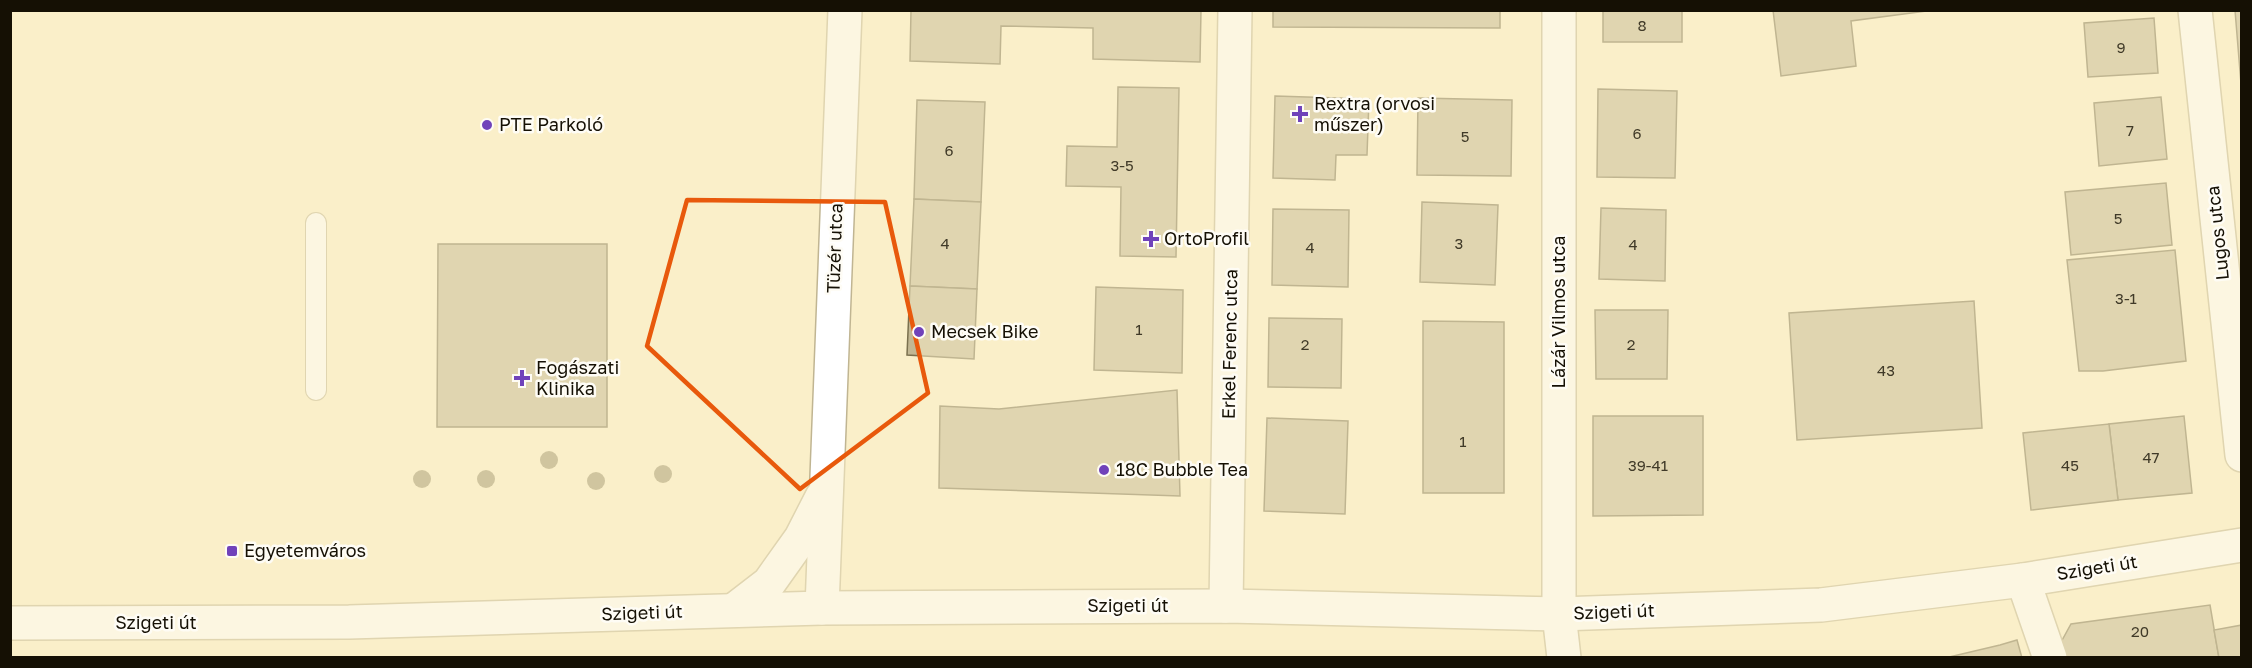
<svg xmlns="http://www.w3.org/2000/svg" width="2252" height="668" font-family="'Golos Text',sans-serif">
<style>
.building{fill:#c2b793;stroke:#7a704e;stroke-width:1.5}
.lines{fill:none;stroke-linecap:round;stroke-linejoin:round}
.service-casing{stroke:#c0b592;stroke-width:22}
.minor-casing{stroke:#c0b592;stroke-width:36}
.tertiary-casing{stroke:#c0b592;stroke-width:36}
.service{stroke:#fff;stroke-width:20}
.minor{stroke:#fff;stroke-width:33}
.tertiary{stroke:#fff;stroke-width:33}
.tree{fill:#9e936d}
.marked{fill:none;stroke:#e8590c;stroke-width:4.5;stroke-linejoin:round}
.poi-dot{fill:#7042ba;stroke:#fefcf5;stroke-width:2}
.labels{text-anchor:middle;stroke-width:5;stroke-linejoin:round;paint-order:stroke}
.number-label{font-size:15px;fill:#403a28}
.poi-label{font-size:18px;fill:#151004;stroke:#fefcf5;text-anchor:start}
.street-label{font-size:18px;fill:#151004;stroke:#fefcf5}
</style>
<rect width="100%" height="100%" fill="#faefc9"/>
<!-- building -->
<g class="building">
<path d="M 911,10 L 1201,10 L 1200,62 L 1093,59 L 1093,28 L 1001,26 L 1000,64 L 910,61 Z"/>
<path d="M 1273,10 L 1500,10 L 1500,28 L 1273,27 Z"/>
<rect x="1603" y="10" width="79" height="32"/>
<path d="M 1773,10 L 1934,10 L 1851,21 L 1856,66 L 1781,76 Z"/>
<path d="M 2235,10 L 2242,10 L 2242,96 Z"/>
<path d="M 2154,18 L 2158,73 L 2088,77 L 2084,23 Z"/>
<path d="M 1118,87 L 1179,88 L 1176,257 L 1120,256 L 1121,187 L 1066,186 L 1067,146 L 1117,147 Z"/>
<path d="M 1598,89 L 1677,91 L 1675,178 L 1597,177 Z"/>
<path d="M 1275,96 L 1369,99 L 1367,155 L 1336,155 L 1335,180 L 1273,178 Z"/>
<path d="M 2161,97 L 2167,159 L 2099,166 L 2094,103 Z"/>
<path d="M 1418,98 L 1512,100 L 1511,176 L 1417,175 Z"/>
<path d="M 917,100 L 985,102 L 981,202 L 914,199 Z"/>
<path d="M 2166,183 L 2172,245 L 2071,255 L 2065,192 Z"/>
<path d="M 914,199 L 981,202 L 977,289 L 910,286 Z"/>
<path d="M 1422,202 L 1498,205 L 1495,285 L 1420,282 Z"/>
<path d="M 1601,208 L 1666,210 L 1665,281 L 1599,279 Z"/>
<path d="M 1273,209 L 1349,210 L 1348,287 L 1272,285 Z"/>
<path d="M 438,244 L 607,244 L 607,427 L 437,427 Z"/>
<path d="M 2175,250 L 2186,361 L 2103,371 L 2079,371 L 2067,260 Z"/>
<path d="M 910,286 L 977,289 L 974,359 L 907,355 Z"/>
<path d="M 1096,287 L 1183,290 L 1182,373 L 1094,370 Z"/>
<path d="M 1974,301 L 1982,428 L 1797,440 L 1789,313 Z"/>
<path d="M 1595,310 L 1668,310 L 1667,379 L 1596,379 Z"/>
<path d="M 1269,318 L 1342,319 L 1341,388 L 1268,387 Z"/>
<path d="M 1423,321 L 1504,322 L 1504,493 L 1423,493 Z"/>
<path d="M 1177,390 L 1180,496 L 939,488 L 940,406 L 999,409 Z"/>
<path d="M 1593,416 L 1703,416 L 1703,515 L 1593,516 Z"/>
<path d="M 2184,416 L 2192,493 L 2118,500 L 2109,424 Z"/>
<path d="M 1267,418 L 1348,421 L 1345,514 L 1264,511 Z"/>
<path d="M 2109,424 L 2118,500 L 2031,510 L 2023,433 Z"/>
<path d="M 2210,605 L 2219,658 L 2067,658 L 2060,644 L 2071,624 Z"/>
<path d="M 2242,625 L 2242,658 L 2219,658 L 2214,630 Z"/>
<path d="M 2017,640 L 2022,658 L 1945,658 L 2000,645 Z"/>
</g>
<g class="lines">
<!-- service casing -->
<g class="service-casing">
<path id="service" d="M 316,390 L 316,223"/>
</g>
<!-- minor casing -->
<g class="minor-casing">
<g id="minor">
<path d="M 2195,10 L 2242,455"/>
<path d="M 2023,580 L 2050,658"/>
<path d="M 1226,606 L 1235,10"/>
<path d="M 1559,614 L 1559,10"/>
</g>
</g>
<!-- tertiary casing -->
<g class="tertiary-casing">
<g id="tertiary">
<path d="M 822,608 L 845,10"/>
<path d="M 734,610 L 769,583 L 801,538 L 822,497"/>
<path d="M 1559,614 L 1564,658"/>
<path d="M 10,623 L 349,622 L 822,608 L 1226,606 L 1559,614 L 1821,605 L 2023,580 L 2242,545"/>
</g>
</g>
<!-- service -->
<use href="#service" class="service"/>
<!-- minor -->
<use href="#minor" class="minor"/>
<!-- tertiary -->
<use href="#tertiary" class="tertiary"/>
</g>
<!-- trees -->
<g class="tree">
<circle cx="549" cy="460" r="9"/>
<circle cx="663" cy="474" r="9"/>
<circle cx="422" cy="479" r="9"/>
<circle cx="486" cy="479" r="9"/>
<circle cx="596" cy="481" r="9"/>
</g>
<!-- marked area -->
<path d="M0 0H2252V668H0ZM 687,200 L 885,202 L 928,393 L 800,489 L 647,346 Z" fill="#faefc9" fill-opacity=".55" fill-rule="evenodd"/>
<path class="marked" d="M 687,200 L 885,202 L 928,393 L 800,489 L 647,346 Z"/>
<!-- markers -->
<g class="poi-dot">
<path d="M1297 105h6v6h6v6h-6v6h-6v-6h-6v-6h6z"/>
<circle cx="487" cy="125" r="6"/>
<path d="M1148 230h6v6h6v6h-6v6h-6v-6h-6v-6h6z"/>
<circle cx="919" cy="332" r="6"/>
<path d="M519 369h6v6h6v6h-6v6h-6v-6h-6v-6h6z"/>
<circle cx="1104" cy="470" r="6"/>
<rect x="226" y="545" width="12" height="12" rx="3"/>
</g>
<g class="labels">
<!-- number labels -->
<g class="number-label">
<text x="1642" y="31">8</text>
<text x="2121" y="53">9</text>
<text x="2130" y="136">7</text>
<text x="1637" y="139">6</text>
<text x="1465" y="142">5</text>
<text x="949" y="156">6</text>
<text x="1122" y="171">3-5</text>
<text x="2118" y="224">5</text>
<text x="945" y="249">4</text>
<text x="1459" y="249">3</text>
<text x="1633" y="250">4</text>
<text x="1310" y="253">4</text>
<text x="2126" y="304">3-1</text>
<text x="1139" y="335">1</text>
<text x="1305" y="350">2</text>
<text x="1631" y="350">2</text>
<text x="1886" y="376">43</text>
<text x="1463" y="447">1</text>
<text x="2151" y="463">47</text>
<text x="1648" y="471">39-41</text>
<text x="2070" y="471">45</text>
<text x="2140" y="637">20</text>
</g>
<!-- poi labels -->
<g class="poi-label">
<text x="1314" y="110">Rextra (orvosi<tspan x="1314" dy="21">műszer)</tspan></text>
<text x="499" y="131">PTE Parkoló</text>
<text x="1164" y="245">OrtoProfil</text>
<text x="931" y="338">Mecsek Bike</text>
<text x="536" y="374">Fogászati<tspan x="536" dy="21">Klinika</tspan></text>
<text x="1116" y="476">18C Bubble Tea</text>
<text x="244" y="557">Egyetemváros</text>
</g>
<!-- street labels -->
<g class="street-label">
<text transform="translate(2218 233) rotate(-96)" y="6">Lugos utca</text>
<text transform="translate(835 248) rotate(-88)" y="6">Tüzér utca</text>
<text transform="translate(1559 312) rotate(-90)" y="6">Lázár Vilmos utca</text>
<text transform="translate(1230 344) rotate(-89)" y="6">Erkel Ferenc utca</text>
<text transform="translate(2097 568) rotate(-9)" y="6">Szigeti út</text>
<text x="1128" y="612">Szigeti út</text>
<text transform="translate(1614 612) rotate(-2)" y="6">Szigeti út</text>
<text transform="translate(642 613) rotate(-2)" y="6">Szigeti út</text>
<text x="156" y="629">Szigeti út</text>
</g>
</g>
<!-- border -->
<rect width="2252" height="668" fill="none" stroke="#151004" stroke-width="24"/>
</svg>
